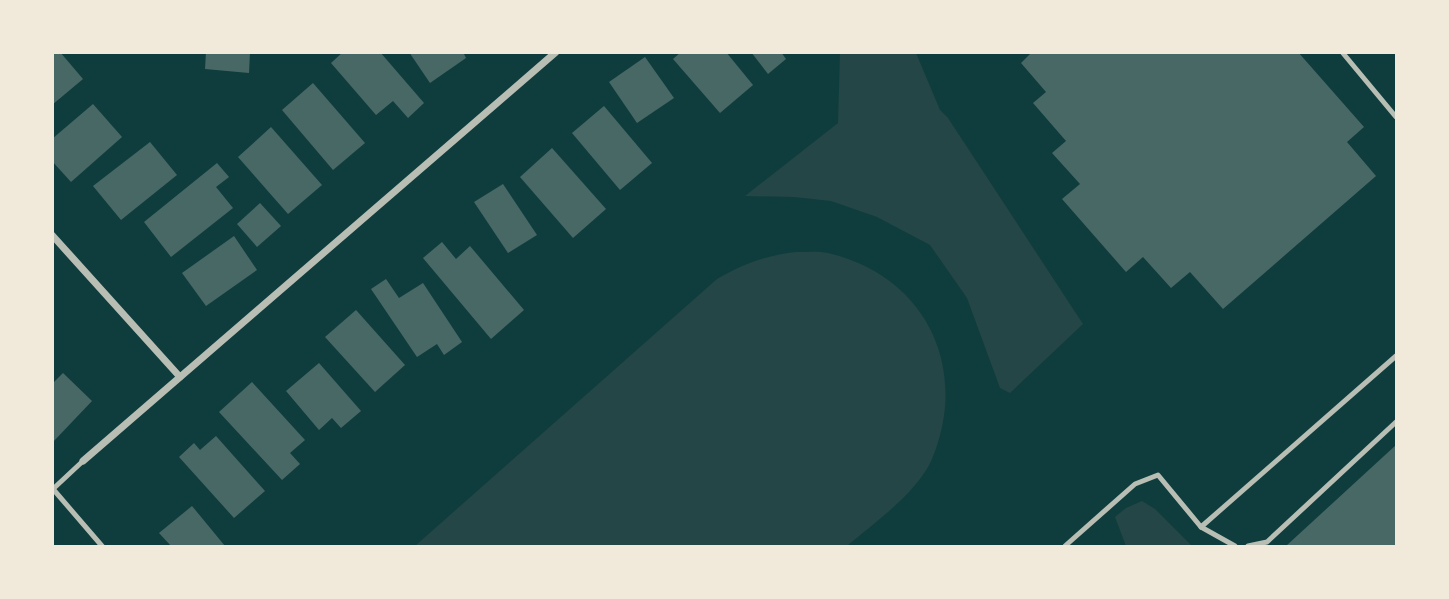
<svg xmlns="http://www.w3.org/2000/svg" width="1449" height="599" font-family="'Asap Condensed',sans-serif">
<style>
.green{fill:#244646}
.building{fill:#486865}
.lines{fill:none;stroke-linecap:round;stroke-linejoin:round}
.service{stroke:#b8beb3;stroke-width:5}
.minor{stroke:#b8beb3;stroke-width:7}
</style>
<rect width="100%" height="100%" fill="#0f3d3e"/>
<!-- green -->
<g class="green">
<path d="M 840,53 L 916,53 L 940,110 L 948,118 L 1083,324 L 1010,393 L 1000,388 L 967,298 L 930,245 L 877,217 L 831,201 L 794,197 L 745,196 L 838,123 Z"/>
<path d="M 796,252 C 807,252 818,251 828,253 C 926,276 970,368 932,459 C 918,492 874,523 847,546 L 415,546 L 717,279 C 745,263 764,256 796,252 Z"/>
<path d="M 1142,501 L 1155,509 L 1192,546 L 1126,546 L 1115,517 L 1126,508 Z"/>
</g>
<!-- building -->
<g class="building">
<path d="M 54,52 L 60,52 L 83,79 L 52,105 L 52,54 Z"/>
<path d="M 206,52 L 250,52 L 249,73 L 205,69 Z"/>
<path d="M 343,52 L 380,52 L 424,103 L 408,118 L 393,101 L 376,115 L 331,63 Z"/>
<path d="M 409,52 L 463,52 L 466,58 L 430,83 Z"/>
<path d="M 681,52 L 726,52 L 753,85 L 720,113 L 673,59 Z"/>
<path d="M 751,52 L 781,52 L 786,59 L 768,74 Z"/>
<path d="M 1032,52 L 1298,52 L 1364,127 L 1347,142 L 1376,176 L 1223,309 L 1190,272 L 1171,288 L 1143,257 L 1126,272 L 1062,199 L 1080,184 L 1052,153 L 1066,141 L 1033,103 L 1046,92 L 1021,63 Z"/>
<path d="M 645,57 L 674,98 L 637,123 L 609,82 Z"/>
<path d="M 313,83 L 365,143 L 333,170 L 282,110 Z"/>
<path d="M 93,104 L 122,137 L 71,182 L 52,161 L 52,139 Z"/>
<path d="M 604,106 L 652,163 L 620,190 L 572,133 Z"/>
<path d="M 271,127 L 322,185 L 288,214 L 238,157 Z"/>
<path d="M 150,142 L 177,175 L 121,220 L 93,186 Z"/>
<path d="M 552,148 L 606,209 L 573,238 L 520,177 Z"/>
<path d="M 217,163 L 229,177 L 216,187 L 233,208 L 171,257 L 144,222 Z"/>
<path d="M 503,184 L 537,235 L 508,253 L 474,202 Z"/>
<path d="M 260,203 L 281,226 L 257,247 L 237,224 Z"/>
<path d="M 234,236 L 257,270 L 206,306 L 182,273 Z"/>
<path d="M 442,242 L 456,259 L 470,246 L 524,310 L 491,339 L 423,258 Z"/>
<path d="M 386,279 L 399,298 L 423,283 L 462,342 L 444,355 L 437,344 L 417,357 L 371,289 Z"/>
<path d="M 356,310 L 405,365 L 375,392 L 325,337 Z"/>
<path d="M 319,363 L 361,411 L 341,428 L 332,418 L 319,430 L 286,391 Z"/>
<path d="M 63,373 L 92,401 L 52,443 L 52,384 Z"/>
<path d="M 252,382 L 305,440 L 290,453 L 300,464 L 282,480 L 219,412 Z"/>
<path d="M 216,436 L 265,491 L 234,518 L 179,457 L 194,443 L 200,450 Z"/>
<path d="M 1396,445 L 1396,546 L 1286,546 Z"/>
<path d="M 192,506 L 225,546 L 171,546 L 159,533 Z"/>
</g>
<g class="lines">
<!-- service -->
<g class="service">
<path d="M 1342,52 L 1396,117"/>
<path d="M 83,461 L 53,489 L 102,546"/>
<path d="M 1201,527 L 1396,356"/>
<path d="M 1065,546 L 1135,484 L 1158,475 L 1201,527 L 1235,546"/>
<path d="M 1248,546 L 1267,542 L 1396,422"/>
</g>
<!-- minor -->
<g class="minor">
<path d="M 52,235 L 180,377"/>
<path d="M 83,461 L 556,52"/>
</g>
</g>
<!-- border -->
<rect width="1449" height="599" fill="none" stroke="#f1e9da" stroke-width="108"/>
</svg>
